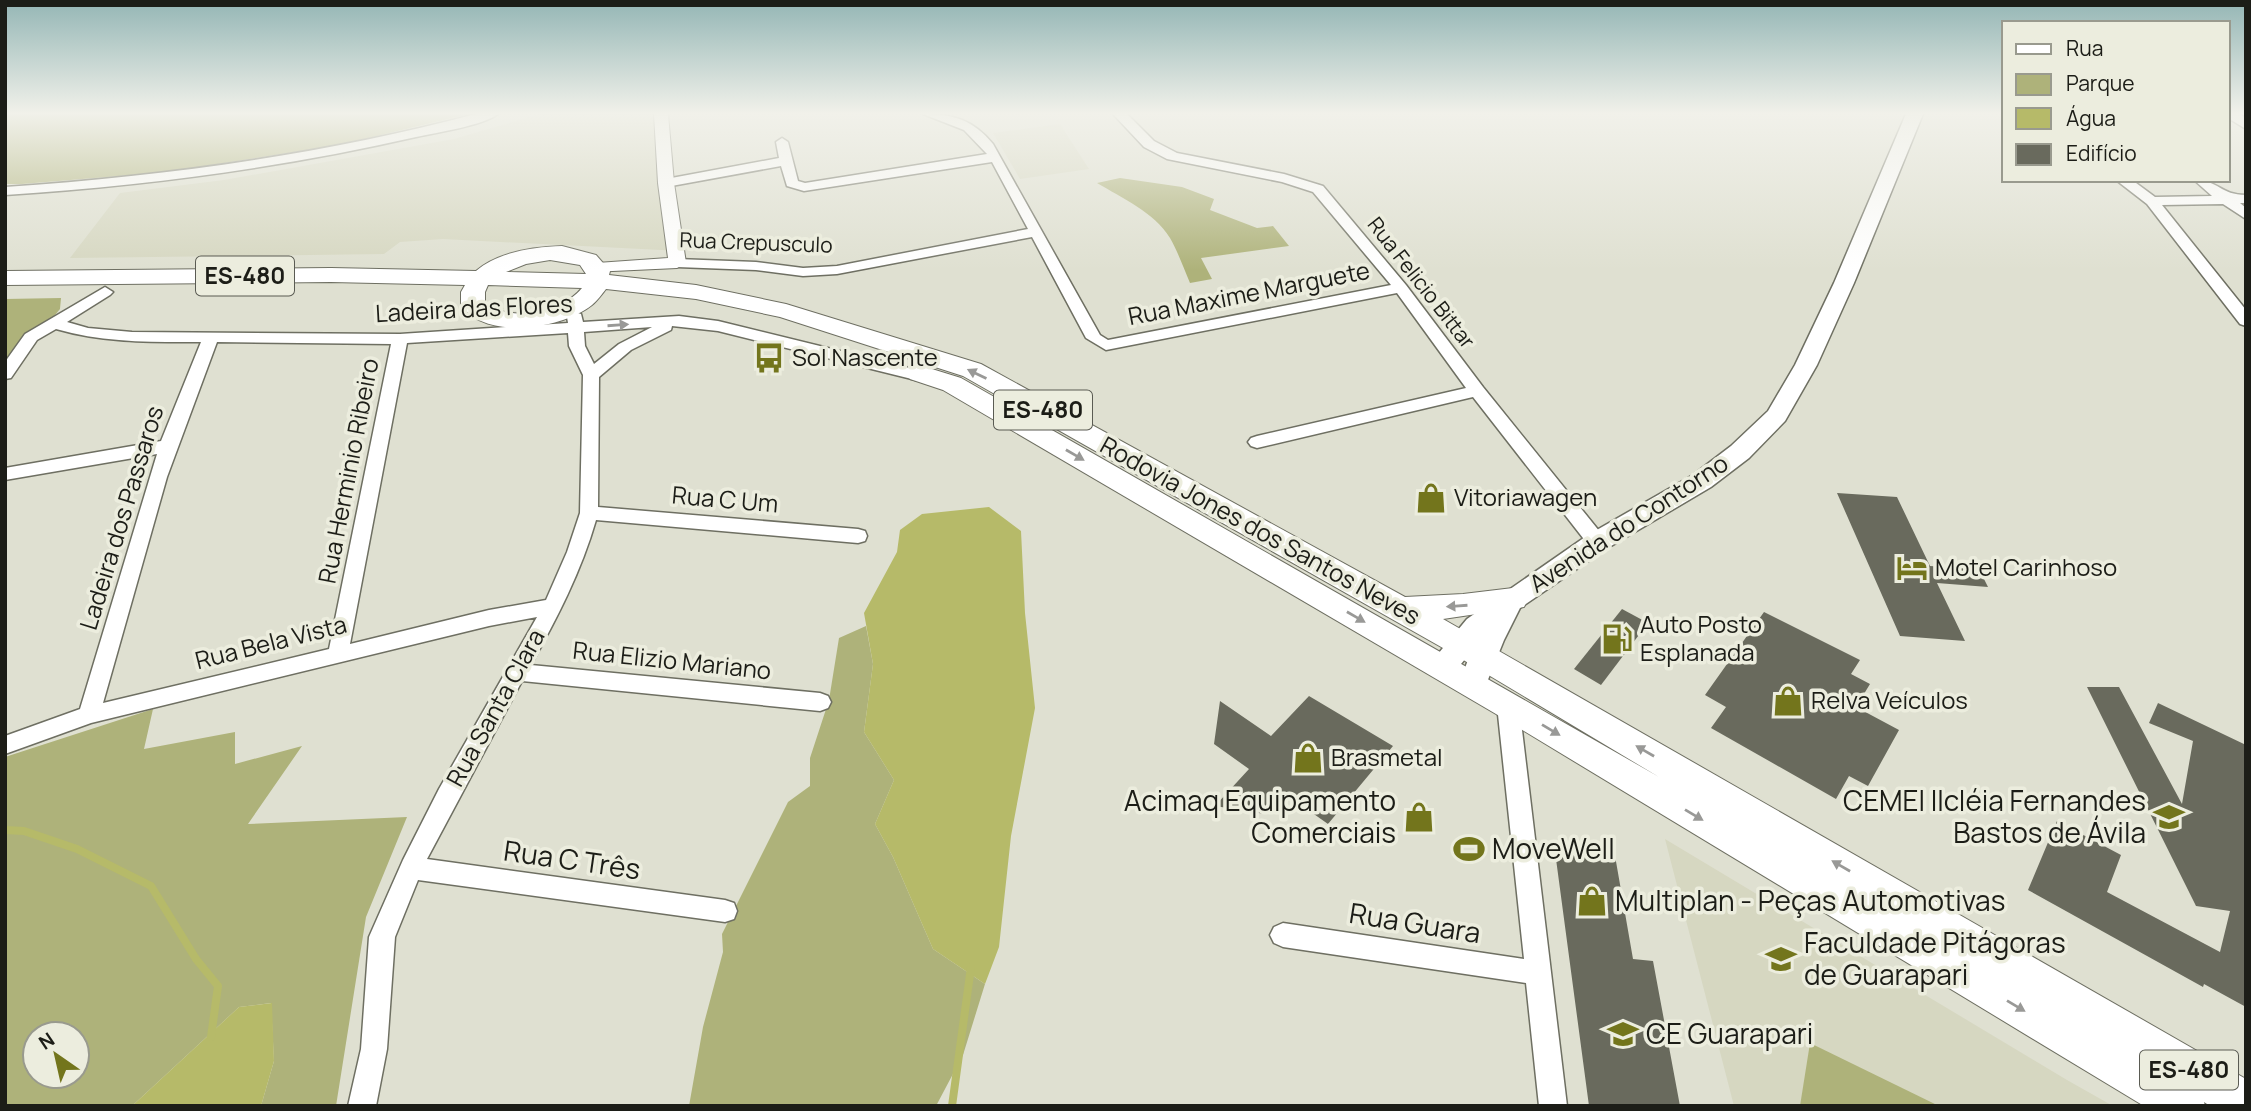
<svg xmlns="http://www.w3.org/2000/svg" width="2251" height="1111" font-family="Manrope,sans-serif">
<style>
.built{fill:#d6d7c1}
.green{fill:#aeb27a;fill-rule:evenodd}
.water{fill:#b6ba69}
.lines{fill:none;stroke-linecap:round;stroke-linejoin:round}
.stream{stroke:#b6ba69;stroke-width:8}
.building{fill:#696a5d}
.minor-casing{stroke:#6e6f62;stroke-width:3}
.tertiary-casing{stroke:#6e6f62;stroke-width:2}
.secondary-casing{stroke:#6e6f62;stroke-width:3}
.primary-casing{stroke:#6e6f62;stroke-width:2}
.minor{fill:#fff;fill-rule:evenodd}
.tertiary{fill:#fff;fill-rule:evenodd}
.secondary{fill:#fff;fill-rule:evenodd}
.primary{fill:#fff;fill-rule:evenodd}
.oneway{fill:#999997}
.labels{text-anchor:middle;stroke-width:7;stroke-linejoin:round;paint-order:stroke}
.far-street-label{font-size:21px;fill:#1c1d17;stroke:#ecedde}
.shield{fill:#ecedde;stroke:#5a5b53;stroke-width:2}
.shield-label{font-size:23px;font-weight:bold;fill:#1c1d17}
.street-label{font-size:24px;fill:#1c1d17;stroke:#ecedde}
.poi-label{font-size:24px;fill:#1c1d17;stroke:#ecedde;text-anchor:start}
.near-poi-label{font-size:28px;fill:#1c1d17;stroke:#ecedde;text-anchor:start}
.near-street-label{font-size:28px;fill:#1c1d17;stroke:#ecedde}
</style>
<rect width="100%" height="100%" fill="#dfe0d1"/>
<!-- built -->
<g class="built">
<path d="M 540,114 L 665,114 L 681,251 L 443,239 L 400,242 L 384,254 L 70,258 L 120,193 L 224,180 L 454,139 Z"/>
<path d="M 1060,124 L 1089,169 L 1020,179 L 993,133 Z"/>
<path d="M 1665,839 L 2067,1080 L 2113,1106 L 1734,1106 Z"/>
</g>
<!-- green -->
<g class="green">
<path d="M 5,114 L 469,114 L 339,145 L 167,172 L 22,184 L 5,184 Z"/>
<path d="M 1120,178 L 1182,187 L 1214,199 L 1210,210 L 1257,228 L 1273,226 L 1289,246 L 1201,258 L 1212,279 L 1190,283 C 1184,269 1178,252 1170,238 C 1154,212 1122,198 1097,183 Z"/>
<path d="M 61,298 L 60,309 L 5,375 L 5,299 Z"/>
<path d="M 866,626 L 873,664 L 864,732 L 894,780 L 875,824 L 893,857 L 933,949 L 985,984 L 963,1055 L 936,1106 L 689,1106 L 703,1027 L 723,952 L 722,934 L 788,802 L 810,786 L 810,758 L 829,700 L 839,638 Z"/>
<path d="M 153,709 L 144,749 L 235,732 L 235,764 L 302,746 L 248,824 L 407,817 L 366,917 L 336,1106 L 261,1106 L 274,1061 L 271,1003 L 239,1007 L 132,1106 L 5,1106 L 5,757 ZM 35,1034 L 77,1034 L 77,1076 L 35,1076 Z"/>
<path d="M 1810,1043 L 1939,1106 L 1800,1106 Z"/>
</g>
<!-- water -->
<g class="water">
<path d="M 989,507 L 1021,531 L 1025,613 L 1035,708 L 1011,836 L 999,947 L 985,984 L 933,949 L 893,857 L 875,824 L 894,780 L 864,732 L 873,664 L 864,613 L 897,552 L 900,530 L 922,514 Z"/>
<path d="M 272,1003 L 274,1061 L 261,1106 L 132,1106 L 239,1007 Z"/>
</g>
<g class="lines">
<!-- stream -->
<g class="stream">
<path d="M 5,830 L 24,831 L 77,849 L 151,886 L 196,959 L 218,986 L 211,1037"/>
<path d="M 952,1106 L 971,967"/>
</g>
</g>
<!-- building -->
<g class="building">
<path d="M 1837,493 L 1897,497 L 1930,566 L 1979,569 L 1988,587 L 1937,583 L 1965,641 L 1900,636 Z"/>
<path d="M 1622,609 L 1648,623 L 1601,685 L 1574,669 Z"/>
<path d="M 1764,612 L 1860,660 L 1851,674 L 1870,684 L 1856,707 L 1899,730 L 1868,786 L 1849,776 L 1836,799 L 1711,728 L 1726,707 L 1705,695 Z"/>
<path d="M 2087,687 L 2119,687 L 2182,804 L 2193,741 L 2149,723 L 2158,703 L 2246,745 L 2246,1007 L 2204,984 L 2203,987 L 2028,890 L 2057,821 L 2121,855 L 2107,892 L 2220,952 L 2230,911 L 2196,906 Z"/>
<path d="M 1309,696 L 1393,746 L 1328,824 L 1284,793 L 1265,814 L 1215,806 L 1249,769 L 1214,744 L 1220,701 L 1271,736 Z"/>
<path d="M 1554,844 L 1614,850 L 1633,959 L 1653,961 L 1680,1106 L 1589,1106 Z"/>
</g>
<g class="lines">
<!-- minor casing -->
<g class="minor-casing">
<g id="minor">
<path d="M 476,114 L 498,114 C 484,125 436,133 416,137 C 281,168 144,186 5,195 L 5,187 C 165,176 321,155 476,114 Z"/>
<path d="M 923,114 C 954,114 973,120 993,144 L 1100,335 L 1108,340 L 1391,285 L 1313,192 L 1282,182 L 1167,159 L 1144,147 L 1113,114 L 1127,114 L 1154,141 L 1177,153 L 1284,174 L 1323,186 L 1406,285 L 1483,387 L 1604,537 L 1607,542 L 1604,547 L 1590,547 L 1473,397 L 1257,448 L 1251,446 L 1248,442 L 1251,438 L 1257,436 L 1466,388 L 1397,293 L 1106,350 L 1086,338 L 1032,237 L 837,274 L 803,276 L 756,270 L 677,267 L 670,263 L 677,259 L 756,262 L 803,268 L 837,266 L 1028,229 L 992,162 L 804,191 L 787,186 L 781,166 L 666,187 L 659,183 L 666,179 L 779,158 L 776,142 L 782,138 L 788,142 L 798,181 L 805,183 L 987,154 L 964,130 Z"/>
<path d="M 2228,114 L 2240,114 L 2246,119 L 2246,129 L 2228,118 Z"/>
<path d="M 2116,180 L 2132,180 L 2155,197 L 2212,196 L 2194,180 C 2219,180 2220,195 2246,195 L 2246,203 L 2240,203 L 2246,208 L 2246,219 L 2223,204 L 2162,205 L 2246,310 L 2246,326 L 2240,324 L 2147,204 Z"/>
<path d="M 105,287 L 113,292 L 110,295 L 67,322 L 88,328 L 132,332 L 400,334 L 568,323 L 567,317 L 575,312 L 581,314 L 583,322 L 679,316 L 718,321 L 938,375 L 940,379 L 938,383 L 932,384 L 718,331 L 672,326 L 671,330 L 631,350 L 599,377 L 598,507 L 858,529 L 865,531 L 867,536 L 865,541 L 858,543 L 596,520 C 581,572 557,618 531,665 L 820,693 L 828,696 L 831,702 L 828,708 L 820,711 L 522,681 L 427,859 L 725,900 L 734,903 L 737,911 L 734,919 L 725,922 L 418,880 L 395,937 L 387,1049 L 376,1106 L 348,1106 L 361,1049 L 369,937 L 403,860 L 439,789 L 537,617 L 489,626 L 91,723 L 5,754 L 5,736 L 80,709 L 157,454 L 5,480 L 5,468 L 161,441 L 201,342 C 152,342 104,343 56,329 L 37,340 L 11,378 L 5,379 L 5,362 L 25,334 ZM 652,327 L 619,344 L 594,364 L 585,346 L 584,332 ZM 568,333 L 569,346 L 583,375 L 580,513 L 567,552 L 546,600 L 489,610 L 350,644 L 407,343 ZM 217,342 L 391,344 L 329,649 L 103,703 L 167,477 Z"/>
<path d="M 1508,696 L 1516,699 L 1519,705 L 1567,1106 L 1539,1106 L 1526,983 L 1283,947 L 1274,943 L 1270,935 L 1274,927 L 1283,923 L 1524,959 L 1497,705 L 1500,699 Z"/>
</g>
</g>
<!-- tertiary casing -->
<g class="tertiary-casing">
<path id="tertiary" d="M 654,114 L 668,114 L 674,183 L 686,263 L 677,268 L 591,272 L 588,268 L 597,263 L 668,258 L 658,183 Z"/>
</g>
<!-- secondary casing -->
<g class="secondary-casing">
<path id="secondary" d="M 1906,114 L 1923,114 L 1854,283 L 1817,365 L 1785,421 L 1749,458 L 1711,487 L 1606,549 L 1520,608 L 1504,640 L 1483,692 L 1473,695 L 1463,692 L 1459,684 L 1471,652 C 1459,666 1452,680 1432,674 L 1428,666 L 1467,619 L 1588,535 L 1693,475 L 1731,446 L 1768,411 L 1795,365 L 1834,283 Z"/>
</g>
<!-- primary casing -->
<g class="primary-casing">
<path id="primary" d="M 562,246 L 596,255 L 610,271 L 609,275 L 696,285 L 786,304 L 981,364 L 1405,597 L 1463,594 L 1513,588 L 1524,591 L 1528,599 L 1524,607 L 1443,619 L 2246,1079 L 2246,1106 L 2210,1106 L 2204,1102 L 2205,1106 L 2144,1106 L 1496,714 L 943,390 L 910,379 L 906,373 L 910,367 L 919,365 L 961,378 L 1659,777 L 1450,652 L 963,376 L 780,317 L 696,299 L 606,289 C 602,294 597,301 592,305 C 562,329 486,341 461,305 L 461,292 L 465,285 L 331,282 L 5,285 L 5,271 L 331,268 L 476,271 C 498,252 533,247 562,246 ZM 550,260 L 580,265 L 586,274 L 506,272 L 526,264 ZM 488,285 L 582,288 C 561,313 512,323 485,303 L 485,292 Z"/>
</g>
<!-- minor -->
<use href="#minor" class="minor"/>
<!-- tertiary -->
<use href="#tertiary" class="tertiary"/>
<!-- secondary -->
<use href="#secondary" class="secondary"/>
<!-- primary -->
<use href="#primary" class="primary"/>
</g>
<!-- one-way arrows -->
<defs><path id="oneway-solid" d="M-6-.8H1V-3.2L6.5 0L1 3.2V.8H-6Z" transform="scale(1.75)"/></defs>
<g class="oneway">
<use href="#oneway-solid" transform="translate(618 325) rotate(-4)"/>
<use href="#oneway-solid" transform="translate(977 374) rotate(-154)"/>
<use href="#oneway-solid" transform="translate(1075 455) rotate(30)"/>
<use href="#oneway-solid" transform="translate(1457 606) rotate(176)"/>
<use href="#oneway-solid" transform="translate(1356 617) rotate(30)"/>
<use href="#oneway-solid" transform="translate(1551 730) rotate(31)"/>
<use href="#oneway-solid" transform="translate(1645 751) rotate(-150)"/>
<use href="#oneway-solid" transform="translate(1694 815) rotate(31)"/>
<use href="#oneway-solid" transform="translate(1841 866) rotate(-150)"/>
<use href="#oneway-solid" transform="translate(2016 1006) rotate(31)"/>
</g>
<!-- sky -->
<linearGradient id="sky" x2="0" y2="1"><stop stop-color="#94b6b5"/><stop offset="0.42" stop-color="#f1f1ea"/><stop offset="1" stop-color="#f1f1ea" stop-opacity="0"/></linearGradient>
<rect width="2251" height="270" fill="url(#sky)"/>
<!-- icons -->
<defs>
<g id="bus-bare" transform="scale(2.415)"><path d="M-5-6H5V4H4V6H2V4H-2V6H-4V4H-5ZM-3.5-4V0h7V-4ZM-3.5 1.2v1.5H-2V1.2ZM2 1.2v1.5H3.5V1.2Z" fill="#73751c" stroke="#ecedde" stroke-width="2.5" paint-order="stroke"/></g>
<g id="shop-bare" transform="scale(2.415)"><path d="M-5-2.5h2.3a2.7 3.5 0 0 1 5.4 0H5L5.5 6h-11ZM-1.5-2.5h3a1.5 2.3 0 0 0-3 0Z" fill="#73751c" stroke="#ecedde" stroke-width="2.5" paint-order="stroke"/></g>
<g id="hotel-bare" transform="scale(2.415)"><path d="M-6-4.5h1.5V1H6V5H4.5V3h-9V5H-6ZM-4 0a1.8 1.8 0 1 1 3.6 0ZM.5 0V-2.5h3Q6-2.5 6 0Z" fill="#73751c" stroke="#ecedde" stroke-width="2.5" paint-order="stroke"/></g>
<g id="fuel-bare" transform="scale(2.415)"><path d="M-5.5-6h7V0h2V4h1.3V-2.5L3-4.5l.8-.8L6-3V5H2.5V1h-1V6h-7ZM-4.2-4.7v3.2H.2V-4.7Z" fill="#73751c" stroke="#ecedde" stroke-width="2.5" paint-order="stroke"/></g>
<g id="school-bare" transform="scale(2.415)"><path d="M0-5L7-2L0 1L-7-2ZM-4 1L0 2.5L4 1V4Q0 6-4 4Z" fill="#73751c" stroke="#ecedde" stroke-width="2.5" paint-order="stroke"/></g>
<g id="stadium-bare" transform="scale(2.415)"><path d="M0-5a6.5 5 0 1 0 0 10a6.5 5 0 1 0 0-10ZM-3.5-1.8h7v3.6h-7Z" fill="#73751c" stroke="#ecedde" stroke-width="2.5" paint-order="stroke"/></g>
<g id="university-bare" transform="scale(2.415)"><path d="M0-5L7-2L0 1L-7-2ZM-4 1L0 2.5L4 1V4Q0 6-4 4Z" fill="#73751c" stroke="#ecedde" stroke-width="2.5" paint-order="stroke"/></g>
</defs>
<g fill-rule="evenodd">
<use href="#bus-bare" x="769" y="358"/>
<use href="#shop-bare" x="1431" y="498"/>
<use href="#hotel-bare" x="1912" y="568"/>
<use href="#fuel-bare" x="1617" y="639"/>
<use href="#shop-bare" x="1788" y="701"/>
<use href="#shop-bare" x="1308" y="758"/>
<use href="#shop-bare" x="1419" y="817"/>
<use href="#school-bare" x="2169" y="817"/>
<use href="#stadium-bare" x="1469" y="849"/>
<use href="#shop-bare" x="1592" y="901"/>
<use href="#university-bare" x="1781" y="959"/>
<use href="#school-bare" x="1623" y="1034"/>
</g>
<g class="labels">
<!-- far-street labels -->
<g class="far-street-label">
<text transform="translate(756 243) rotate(2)" y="7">Rua Crepusculo</text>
<text transform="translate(1421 283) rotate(52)" y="7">Rua Felicio Bittar</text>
</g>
<!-- shield labels -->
<g class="shield">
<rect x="196" y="256.5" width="98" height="39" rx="5"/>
<rect x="994" y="390.5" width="98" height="39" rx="5"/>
<rect x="2140" y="1050.5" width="98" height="39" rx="5"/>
</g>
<g class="shield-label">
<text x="245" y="284">ES-480</text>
<text x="1043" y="418">ES-480</text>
<text x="2189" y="1078">ES-480</text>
</g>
<!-- street labels -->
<g class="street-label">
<text transform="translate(1249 294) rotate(-11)" y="8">Rua Maxime Marguete</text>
<text transform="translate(474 309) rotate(-3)" y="8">Ladeira das Flores</text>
<text transform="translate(349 471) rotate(-79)" y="8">Rua Herminio Ribeiro</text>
<text transform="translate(725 500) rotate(5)" y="8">Rua C Um</text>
<text transform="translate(122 518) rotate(-73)" y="8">Ladeira dos Passaros</text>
<text transform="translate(1629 524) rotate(-33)" y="8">Avenida do Contorno</text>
<text transform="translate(1260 531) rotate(29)" y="8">Rodovia Jones dos Santos Neves</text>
<text transform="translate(271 643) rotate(-14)" y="8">Rua Bela Vista</text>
<text transform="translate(672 661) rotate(6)" y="8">Rua Elizio Mariano</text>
<text transform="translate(496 708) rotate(-61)" y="8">Rua Santa Clara</text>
</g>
<!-- poi labels -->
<g class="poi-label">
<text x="792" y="366">Sol Nascente</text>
<text x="1454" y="506">Vitoriawagen</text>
<text x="1935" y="576">Motel Carinhoso</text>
<text x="1640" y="633">Auto Posto<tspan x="1640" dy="28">Esplanada</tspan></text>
<text x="1811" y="709">Relva Veículos</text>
<text x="1331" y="766">Brasmetal</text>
</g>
<!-- near-poi labels -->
<g class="near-poi-label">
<text x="1396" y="811" text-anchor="end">Acimaq Equipamento<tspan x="1396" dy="32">Comerciais</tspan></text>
<text x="2146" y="811" text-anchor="end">CEMEI Ilcléia Fernandes<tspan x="2146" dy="32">Bastos de Ávila</tspan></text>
<text x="1492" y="859">MoveWell</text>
<text x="1615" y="911">Multiplan - Peças Automotivas</text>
<text x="1804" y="953">Faculdade Pitágoras<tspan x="1804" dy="32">de Guarapari</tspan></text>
<text x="1646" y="1044">CE Guarapari</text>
</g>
<!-- near-street labels -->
<g class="near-street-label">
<text transform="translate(572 860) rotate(8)" y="10">Rua C Três</text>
<text transform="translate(1415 923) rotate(9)" y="10">Rua Guara</text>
</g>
</g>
<!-- border -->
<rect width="2251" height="1111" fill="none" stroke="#1c1d17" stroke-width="14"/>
<!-- legend -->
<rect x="2002" y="21" width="228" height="161" fill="#ecedde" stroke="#999a8e" stroke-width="2"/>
<rect x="2016" y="44" width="35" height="10" fill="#ffffff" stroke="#999a8e" stroke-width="2"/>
<text x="2066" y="56" font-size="21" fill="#1c1d17">Rua</text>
<rect x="2016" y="74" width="35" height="21" fill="#aeb27a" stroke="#999a8e" stroke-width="2"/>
<text x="2066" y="91" font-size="21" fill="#1c1d17">Parque</text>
<rect x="2016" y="108" width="35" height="21" fill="#b6ba69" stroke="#999a8e" stroke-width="2"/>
<text x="2066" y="126" font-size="21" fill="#1c1d17">Água</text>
<rect x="2016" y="144" width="35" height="21" fill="#696a5d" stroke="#999a8e" stroke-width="2"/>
<text x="2066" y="161" font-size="21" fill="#1c1d17">Edifício</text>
<!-- north arrow -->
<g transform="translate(56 1055) rotate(326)"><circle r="33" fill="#ecedde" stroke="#999a8e" stroke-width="2"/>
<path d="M0-5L12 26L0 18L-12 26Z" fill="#73751c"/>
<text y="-10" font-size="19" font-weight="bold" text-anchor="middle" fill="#1c1d17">N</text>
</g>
</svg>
